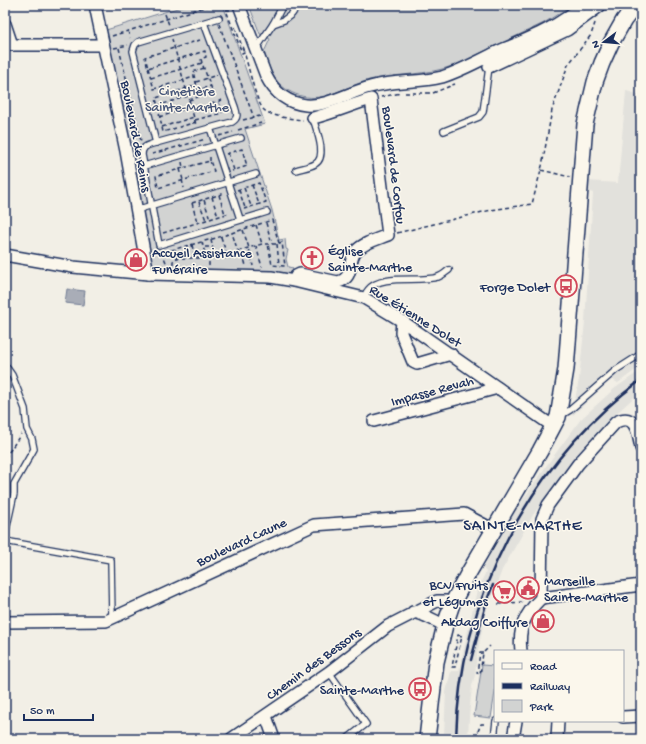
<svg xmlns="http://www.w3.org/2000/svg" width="646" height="744" font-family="'Gochi Hand',sans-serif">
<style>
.built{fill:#e2e1dc}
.green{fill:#d2d3d2;stroke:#768198}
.water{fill:#a9adb7;stroke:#707b93}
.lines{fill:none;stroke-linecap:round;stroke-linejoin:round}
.lane-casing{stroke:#1b2f5e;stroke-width:8}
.street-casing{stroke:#1b2f5e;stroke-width:14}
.secondary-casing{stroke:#1b2f5e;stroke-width:18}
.path{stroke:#1b2f5e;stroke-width:1.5;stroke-dasharray:4 3;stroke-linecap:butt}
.lane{stroke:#fbf7ec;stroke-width:5.5}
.street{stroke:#fbf7ec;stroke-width:11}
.secondary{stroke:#fbf7ec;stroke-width:15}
.rail{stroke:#1b2f5e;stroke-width:2.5}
.labels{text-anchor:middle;stroke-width:3;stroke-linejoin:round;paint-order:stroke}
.park-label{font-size:14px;fill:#49587b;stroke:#fbf7ec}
.street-label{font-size:14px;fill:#1b2f5e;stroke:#fbf7ec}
.poi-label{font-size:14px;fill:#1b2f5e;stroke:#fbf7ec;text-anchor:end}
.quarter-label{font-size:16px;letter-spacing:1px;fill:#1b2f5e;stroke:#fbf7ec}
</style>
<rect width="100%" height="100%" fill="#f2efe6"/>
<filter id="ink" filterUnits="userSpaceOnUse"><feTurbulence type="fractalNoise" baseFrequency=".025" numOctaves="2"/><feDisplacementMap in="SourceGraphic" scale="8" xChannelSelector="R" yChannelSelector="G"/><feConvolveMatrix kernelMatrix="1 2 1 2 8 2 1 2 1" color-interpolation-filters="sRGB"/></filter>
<g filter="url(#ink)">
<!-- built -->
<g class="built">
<path d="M 626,91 L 641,95 L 641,366 L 618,383 L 611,379 L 572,416 L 579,379 L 585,321 L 593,193 L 586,191 L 587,181 L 618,183 Z"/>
<path d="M 641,370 L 641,391 L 607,422 L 576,455 L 533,515 L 502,570 L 485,615 L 477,655 L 475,675 L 472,686 L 469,717 L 468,739 L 450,739 L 450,736 L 444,735 L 446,692 L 451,671 L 459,671 L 477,590 L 486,572 L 483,568 L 509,520 L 547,465 L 581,419 L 614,389 Z"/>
</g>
<!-- green -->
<g class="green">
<path d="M 187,5 L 223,5 L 265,124 L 245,129 L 272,210 L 279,240 L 285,239 L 286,249 L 288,250 L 286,259 L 288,267 L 293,268 L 291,277 L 158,271 L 153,267 L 136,173 L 106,30 Z"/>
<path d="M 249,5 L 572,5 L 544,23 L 455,65 C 426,76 398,73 369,80 C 354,84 340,92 325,96 C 306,101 283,93 273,75 C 269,68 267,60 264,52 L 270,39 L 260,34 Z"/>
<path d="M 482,665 L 495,666 L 495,692 L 491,718 L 474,716 Z"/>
</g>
<!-- water -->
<path class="water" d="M 67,289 L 85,291 L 83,305 L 65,303 Z"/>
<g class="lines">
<!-- lane casing -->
<g class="lane-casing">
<g id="lane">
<path d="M 204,23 L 235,107 C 237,113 239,118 232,122 L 152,144 C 145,146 142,148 142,155 L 159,245 L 267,212"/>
<path d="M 273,24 L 283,5"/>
<path d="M 256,49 L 273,24 L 284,20 L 292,14 L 298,5"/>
<path d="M 210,128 L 240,219"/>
<path d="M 444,131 L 479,117 L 483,112 L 489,67"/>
<path d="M 156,143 L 133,51 L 135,45 L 138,42 L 219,18"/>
<path d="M 144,166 L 241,138"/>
<path d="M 296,170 C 302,168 310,167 315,164 C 328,157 316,129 313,118"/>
<path d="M 136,210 L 256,174"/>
<path d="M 364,298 C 365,296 366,292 368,290 C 381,273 419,283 438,277 C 442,276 445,273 449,270"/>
<path d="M 5,365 L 12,375 L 25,409 L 27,429 L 32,439 L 34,449 L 14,484 L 14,494 L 5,535"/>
<path d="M 560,416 L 570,410 L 616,370 L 641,354"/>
<path d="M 5,541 L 111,560 L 112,618"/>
<path d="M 329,672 L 366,724 L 347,739"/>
<path d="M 494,739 L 496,721"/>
</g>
</g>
<!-- street casing -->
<g class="street-casing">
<g id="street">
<path d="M 95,5 L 126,151 L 148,274"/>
<path d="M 239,5 L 266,76 C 274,92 287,103 306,105 C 326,107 350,92 370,87 C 393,80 418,83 442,77 C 461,71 479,61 497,52 C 525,40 560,27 582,5"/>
<path d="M 5,24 L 12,45"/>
<path d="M 5,45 L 103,45"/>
<path d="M 489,67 L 567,30 L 601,5"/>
<path d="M 5,255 L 73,267 L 148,274 L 271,277 L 294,281 L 364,298 L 402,321 L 554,427"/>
<path d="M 294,281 L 296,276 L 300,274 L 338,282 C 355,278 347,261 356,251 C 363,243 378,239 388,235 L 371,99 C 351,105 333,113 313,118"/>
<path d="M 402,321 L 401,333 L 413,362 L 417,364 L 451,354"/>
<path d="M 374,421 L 498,388"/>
<path d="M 541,598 L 542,519 L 548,505 L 578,464 L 616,422 C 636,412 638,434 641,448"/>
<path d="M 541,598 L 641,585"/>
<path d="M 413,612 C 426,614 433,621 445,625"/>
<path d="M 5,622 L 106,621 L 314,525 L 464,514 L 494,530"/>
<path d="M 521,651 C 518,628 525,614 541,598"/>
<path d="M 266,716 L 274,739"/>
<path d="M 623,717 L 641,716"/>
<path d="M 231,739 L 329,672 L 388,626 L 437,601 L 446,601 L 452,604"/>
<path d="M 513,739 L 516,721"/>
<path d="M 557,739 L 558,721"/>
</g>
</g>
<!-- secondary casing -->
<g class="secondary-casing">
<path id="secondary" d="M 427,739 L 436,662 L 445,625 L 452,604 L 468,574 L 540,451 L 558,417 L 566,369 L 585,124 L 595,82 L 602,63 L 611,43 L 624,20 L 636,5"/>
</g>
<!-- path -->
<g class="path">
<path d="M 230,10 L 226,10 L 242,53 L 244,52 C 248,64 256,103 264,110 C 272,117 294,119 303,120"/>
<path d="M 165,14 L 169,25"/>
<path d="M 219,24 L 254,118"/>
<path d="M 235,27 L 244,52"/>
<path d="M 128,31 L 130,38"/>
<path d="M 112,36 L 211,5"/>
<path d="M 172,39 L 196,125"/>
<path d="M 200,40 L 145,57 L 148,68 L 205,51 L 206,57 L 201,59 L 202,63"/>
<path d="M 114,48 L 128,45"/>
<path d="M 119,48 L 141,141"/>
<path d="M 148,68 L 154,89 L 194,77"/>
<path d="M 204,68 L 193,72 L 198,90 L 211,86"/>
<path d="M 151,78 L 202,63 L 214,95"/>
<path d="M 196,82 L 217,75"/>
<path d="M 405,93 L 433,93 L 455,84"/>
<path d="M 381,97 L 401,93"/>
<path d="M 189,100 L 213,92"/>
<path d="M 157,106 L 188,96"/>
<path d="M 192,111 L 222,100"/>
<path d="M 159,117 L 191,107"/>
<path d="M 195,120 L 222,113 L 219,102"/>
<path d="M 243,120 L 260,116"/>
<path d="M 196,122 L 163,132 L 156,98 L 197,85"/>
<path d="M 162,127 L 194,117"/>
<path d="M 238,130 L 261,123"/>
<path d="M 219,136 L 233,132"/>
<path d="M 228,153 L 234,170"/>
<path d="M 152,154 L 206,139"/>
<path d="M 226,154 L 242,149 L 247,166 L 232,171"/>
<path d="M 210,161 L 210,156 L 212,156"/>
<path d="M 182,162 L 183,168 L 210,161 L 214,171 L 158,188 L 156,176 L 183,168"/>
<path d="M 180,169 L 183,180"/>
<path d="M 541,170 L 570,177"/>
<path d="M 182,180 L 184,188"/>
<path d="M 252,185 L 259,204"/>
<path d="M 244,188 L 251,206"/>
<path d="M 237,190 L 259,183 L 266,202 L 244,209"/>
<path d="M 239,190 L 245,208"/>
<path d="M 219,195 L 225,214"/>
<path d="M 212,197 L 218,217"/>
<path d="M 204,200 L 210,219"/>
<path d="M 199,202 L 206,220"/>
<path d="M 192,203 L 225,193"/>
<path d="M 192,203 L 197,222"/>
<path d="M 266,223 L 272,244"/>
<path d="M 256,225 L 262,244"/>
<path d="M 243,230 L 249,248 L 253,266"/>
<path d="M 163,233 L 230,213"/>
<path d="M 397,233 L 491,210 L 532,204 L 542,166 L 552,110 L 568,65 L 591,35 L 595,23"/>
<path d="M 221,237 L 228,258"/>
<path d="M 211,240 L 215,258"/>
<path d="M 202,242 L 206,258"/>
<path d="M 277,244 L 279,265"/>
<path d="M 192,245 L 195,258"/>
<path d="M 256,246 L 262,267"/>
<path d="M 205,247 L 213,247"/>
<path d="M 175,249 L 177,258 L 240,258 L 232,233"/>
<path d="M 238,251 L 262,244 L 277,244 L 282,242 L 285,266 L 272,265 L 268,244"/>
<path d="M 162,252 L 167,265"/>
<path d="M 164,252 L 216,238 L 272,220 L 279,243"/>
<path d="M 240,258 L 244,258 L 246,266"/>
<path d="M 173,264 L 173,261 L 177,258"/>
<path d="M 209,266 L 209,258"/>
<path d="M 5,458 L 21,434"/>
<path d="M 498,604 L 521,602 L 523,603"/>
<path d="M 458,635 L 462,636 L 455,667 L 452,667 Z"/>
<path d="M 483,653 L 480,653 L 477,673 L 480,674 L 483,653 L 490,646"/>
<path d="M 470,739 L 470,736 L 476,736 L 481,724 L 488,724"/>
</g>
<!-- lane -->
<use href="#lane" class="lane"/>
<!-- street -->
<use href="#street" class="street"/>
<!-- secondary -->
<use href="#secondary" class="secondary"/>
<!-- rail -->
<g class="rail">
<path d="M 471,660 L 487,600 L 493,585"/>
<path d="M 456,739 C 459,600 529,463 641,380"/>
</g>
</g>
</g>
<!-- icons -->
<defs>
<g id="church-ring" transform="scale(1.15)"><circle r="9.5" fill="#fbf7ec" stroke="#d1495b" stroke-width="1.5"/><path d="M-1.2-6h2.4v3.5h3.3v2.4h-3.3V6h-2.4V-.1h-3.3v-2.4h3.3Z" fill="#d1495b"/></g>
<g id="shop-ring" transform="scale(1.15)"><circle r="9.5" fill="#fbf7ec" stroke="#d1495b" stroke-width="1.5"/><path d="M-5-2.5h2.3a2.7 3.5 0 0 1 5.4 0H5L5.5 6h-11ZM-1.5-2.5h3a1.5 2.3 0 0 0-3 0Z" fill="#d1495b"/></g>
<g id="bus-ring" transform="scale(1.15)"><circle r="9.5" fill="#fbf7ec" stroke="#d1495b" stroke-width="1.5"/><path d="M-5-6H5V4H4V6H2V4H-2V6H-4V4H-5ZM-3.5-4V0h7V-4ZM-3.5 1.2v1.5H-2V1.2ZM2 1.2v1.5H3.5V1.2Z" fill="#d1495b"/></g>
<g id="civic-ring" transform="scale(1.15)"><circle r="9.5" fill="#fbf7ec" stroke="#d1495b" stroke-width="1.5"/><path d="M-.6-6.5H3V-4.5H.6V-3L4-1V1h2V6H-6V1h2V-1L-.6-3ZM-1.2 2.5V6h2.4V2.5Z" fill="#d1495b"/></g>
<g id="supermarket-ring" transform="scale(1.15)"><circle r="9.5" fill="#fbf7ec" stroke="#d1495b" stroke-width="1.5"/><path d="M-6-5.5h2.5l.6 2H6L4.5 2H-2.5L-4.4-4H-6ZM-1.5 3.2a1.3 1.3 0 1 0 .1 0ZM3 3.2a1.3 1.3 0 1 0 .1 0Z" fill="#d1495b"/></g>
</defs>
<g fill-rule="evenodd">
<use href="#church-ring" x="312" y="258"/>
<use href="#shop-ring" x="136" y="260"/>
<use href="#bus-ring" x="566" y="286"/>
<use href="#civic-ring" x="528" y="588"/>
<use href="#supermarket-ring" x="504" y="592"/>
<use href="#shop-ring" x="543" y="621"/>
<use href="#bus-ring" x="420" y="689"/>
</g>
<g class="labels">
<!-- park labels -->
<g class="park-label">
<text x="187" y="95">Cimetière<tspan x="187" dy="16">Sainte-Marthe</tspan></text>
</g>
<!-- street labels -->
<g class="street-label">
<text transform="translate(137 136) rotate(79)" y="5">Boulevard de Reims</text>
<text transform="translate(395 165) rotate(83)" y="5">Boulevard de Corfou</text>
<text transform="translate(416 315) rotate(32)" y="5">Rue Étienne Dolet</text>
<text transform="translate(432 390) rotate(-15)" y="5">Impasse Revah</text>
<text transform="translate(241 541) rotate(-25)" y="5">Boulevard Caune</text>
<text transform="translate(313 663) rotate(-36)" y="5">Chemin des Bessons</text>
</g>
<!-- poi labels -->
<g class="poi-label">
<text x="328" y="255" text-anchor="start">Église<tspan x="328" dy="16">Sainte-Marthe</tspan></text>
<text x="152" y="257" text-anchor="start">Accueil Assistance<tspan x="152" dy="16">Funéraire</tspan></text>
<text x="550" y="291">Forge Dolet</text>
<text x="544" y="585" text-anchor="start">Marseille<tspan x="544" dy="16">Sainte-Marthe</tspan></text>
<text x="488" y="589">BCV Fruits<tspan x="488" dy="16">et Légumes</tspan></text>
<text x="528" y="626">Akdag Coiffure</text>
<text x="404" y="694">Sainte-Marthe</text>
</g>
<!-- quarter labels -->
<g class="quarter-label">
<text x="523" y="530">SAINTE-MARTHE</text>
</g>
</g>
<!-- margin -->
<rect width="646" height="744" fill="none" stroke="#fbf7ec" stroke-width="20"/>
<rect x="10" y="10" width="626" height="724" fill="none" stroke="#1b2f5e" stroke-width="1.5" filter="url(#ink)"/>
<!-- legend -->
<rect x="494" y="650" width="130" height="72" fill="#fbf7ec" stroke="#a1a7b3"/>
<rect x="502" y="663" width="20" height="6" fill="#fbf7ec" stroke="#a1a7b3"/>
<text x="530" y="670" font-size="12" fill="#1b2f5e">Road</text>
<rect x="502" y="683" width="20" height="6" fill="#1b2f5e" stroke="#a1a7b3"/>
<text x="530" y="690" font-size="12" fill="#1b2f5e">Railway</text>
<rect x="502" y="700" width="20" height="12" fill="#d2d3d2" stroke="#a1a7b3"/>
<text x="530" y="710" font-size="12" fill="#1b2f5e">Park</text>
<!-- north arrow -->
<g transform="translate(604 42) rotate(254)" stroke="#fbf7ec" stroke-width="3" paint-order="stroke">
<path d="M0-3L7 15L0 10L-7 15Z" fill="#1b2f5e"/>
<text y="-6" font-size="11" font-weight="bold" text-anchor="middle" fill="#1b2f5e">N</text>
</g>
<!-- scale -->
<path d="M24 714v6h69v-6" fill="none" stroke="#1b2f5e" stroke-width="2"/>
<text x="30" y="714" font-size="12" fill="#1b2f5e" stroke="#fbf7ec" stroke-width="3" paint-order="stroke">50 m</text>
</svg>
